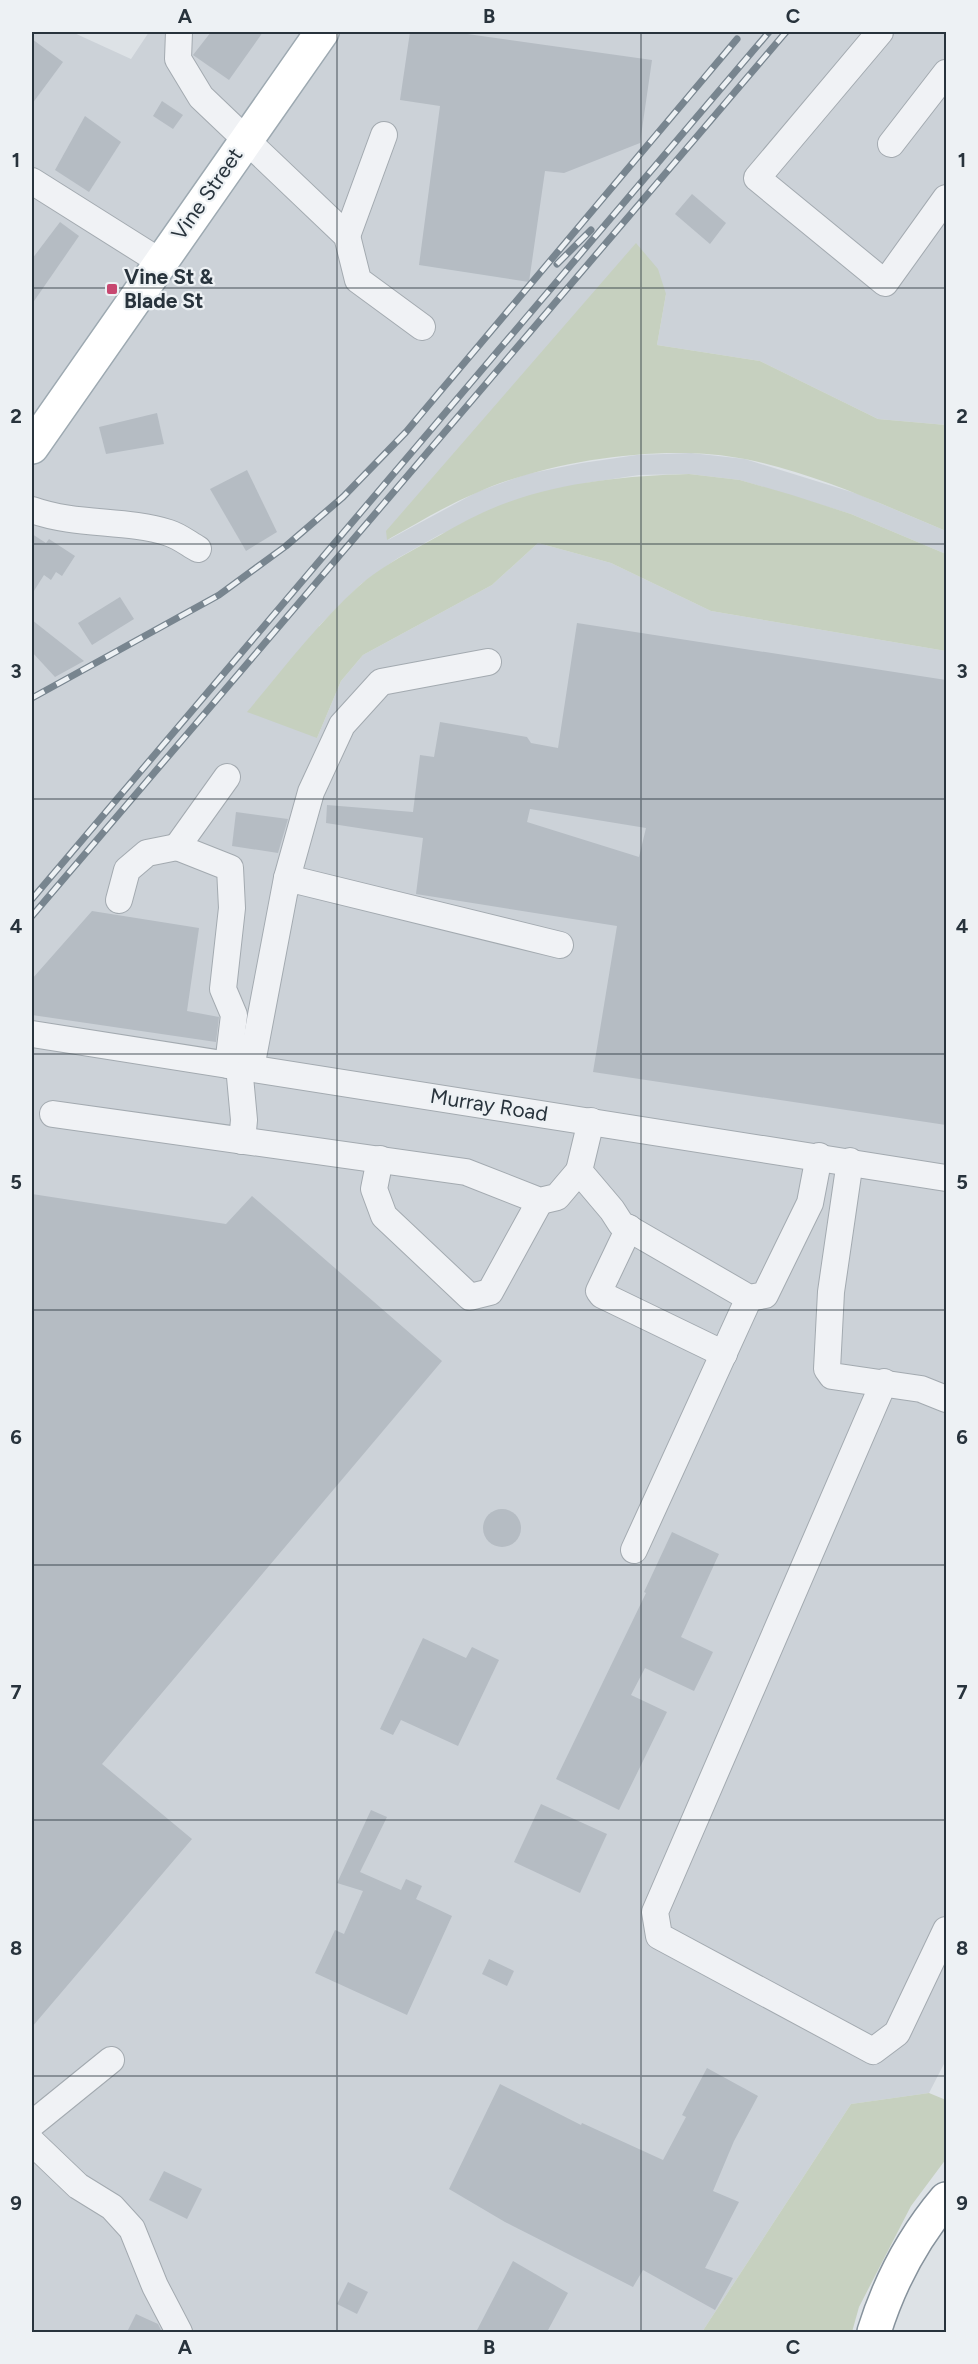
<svg xmlns="http://www.w3.org/2000/svg" width="978" height="2364" font-family="Figtree,sans-serif">
<style>
.built{fill:#ccd2d8}
.green{fill:#c6d0bf}
.building{fill:#b5bcc3;fill-rule:evenodd}
.lines{fill:none;stroke-linecap:round;stroke-linejoin:round}
.minor-casing{stroke:#a3aab0;stroke-width:28}
.major-casing{stroke:#9da9b1;stroke-width:36}
.highway-casing{stroke:#86929c;stroke-width:36}
.minor{stroke:#f0f2f5;stroke-width:26}
.major{stroke:#fff;stroke-width:33}
.highway{stroke:#fff;stroke-width:33}
.rail-casing{stroke:#78858f;stroke-width:7}
.rail{stroke:#edf1f4;stroke-width:4.5;stroke-dasharray:14;stroke-linecap:butt}
.grid{fill:none;stroke:#28333c;stroke-width:1.5;stroke-opacity:0.55}
.poi-dot{fill:#c74770;stroke:#edf1f4;stroke-width:2}
.labels{text-anchor:middle;stroke-width:4.5;stroke-linejoin:round;paint-order:stroke}
.street-label{font-size:21px;fill:#28333c;stroke:#edf1f4}
.poi-label{font-size:21px;font-weight:bold;fill:#28333c;stroke:#edf1f4;text-anchor:start}
.neatline{fill:none;stroke:#28333c;stroke-width:2}
.grid-label{font-size:20px;text-anchor:middle;font-weight:bold;fill:#28333c}
</style>
<rect width="100%" height="100%" fill="#dde2e6"/>
<!-- built -->
<path class="built" d="M 32,32 L 72,32 L 131,59 L 149,32 L 946,32 L 946,425 L 878,419 L 760,361 L 657,345 L 666,294 L 388,540 L 477,492 L 527,474 L 582,463 L 637,455 L 691,453 L 745,459 L 858,494 L 946,531 L 946,554 L 851,514 L 740,480 L 689,474 L 639,475 L 586,483 L 441,534 L 398,558 L 361,584 L 319,626 L 317,738 L 341,681 L 363,655 L 492,585 L 538,543 L 611,563 L 711,611 L 946,651 L 946,2060 L 929,2093 L 851,2104 L 702,2332 L 32,2332 Z"/>
<!-- green -->
<g class="green">
<path d="M 636,243 L 658,269 L 666,294 L 657,345 L 760,361 L 878,419 L 946,425 L 946,531 C 881,504 814,473 745,459 C 666,443 549,460 476,493 C 445,506 416,524 387,540 L 386,531 Z"/>
<path d="M 689,474 L 740,480 L 792,495 L 851,514 L 946,554 L 946,651 L 711,611 L 611,563 L 538,543 L 492,585 L 363,655 L 341,681 L 317,738 L 247,712 C 283,669 317,624 359,586 C 378,569 402,556 424,544 C 444,533 464,521 484,512 C 548,483 621,476 689,474 Z"/>
<path d="M 929,2093 L 946,2100 L 946,2159 L 911,2206 L 859,2307 L 852,2332 L 702,2332 L 851,2104 Z"/>
</g>
<!-- building -->
<g class="building">
<path d="M 211,32 L 263,32 L 229,80 L 193,55 Z"/>
<path d="M 410,32 L 453,32 L 652,60 L 640,143 L 564,173 L 545,171 L 529,282 L 419,265 L 440,106 L 400,100 Z"/>
<path d="M 32,39 L 63,62 L 32,104 Z"/>
<path d="M 162,101 L 183,115 L 173,129 L 153,116 Z"/>
<path d="M 85,116 L 121,142 L 89,192 L 55,170 Z"/>
<path d="M 692,194 L 726,223 L 710,244 L 675,214 Z"/>
<path d="M 60,222 L 79,236 L 32,304 L 32,259 Z"/>
<path d="M 157,413 L 164,444 L 106,454 L 99,427 Z"/>
<path d="M 247,470 L 277,532 L 246,551 L 210,489 Z"/>
<path d="M 32,534 L 46,543 L 49,539 L 75,556 L 62,576 L 56,572 L 51,580 L 44,575 L 32,594 Z"/>
<path d="M 120,597 L 134,619 L 92,645 L 78,623 Z"/>
<path d="M 32,620 L 84,661 L 55,677 L 32,652 Z"/>
<path d="M 577,623 L 946,680 L 946,1125 L 593,1072 L 617,926 L 416,894 L 423,838 L 326,823 L 327,805 L 413,812 L 420,755 L 434,757 L 440,722 L 527,737 L 531,743 L 558,748 ZM 530,809 L 646,828 L 639,857 L 527,822 Z"/>
<path d="M 236,812 L 288,819 L 278,853 L 232,846 Z"/>
<path d="M 92,911 L 199,928 L 187,1011 L 219,1017 L 216,1042 L 32,1015 L 32,979 Z"/>
<path d="M 32,1194 L 226,1224 L 252,1196 L 442,1361 L 102,1764 L 192,1839 L 32,2027 Z"/>
<circle cx="502" cy="1528" r="19"/>
<path d="M 672,1532 L 719,1554 L 681,1637 L 713,1652 L 694,1691 L 645,1668 L 631,1695 L 667,1712 L 619,1810 L 556,1779 L 646,1593 L 644,1592 Z"/>
<path d="M 423,1638 L 466,1658 L 472,1647 L 499,1660 L 458,1746 L 401,1720 L 393,1735 L 380,1729 Z"/>
<path d="M 541,1804 L 607,1834 L 580,1893 L 514,1862 Z"/>
<path d="M 371,1810 L 387,1817 L 360,1872 L 401,1890 L 406,1879 L 422,1886 L 416,1899 L 452,1916 L 407,2015 L 315,1973 L 335,1930 L 344,1934 L 363,1891 L 337,1883 Z"/>
<path d="M 489,1959 L 514,1971 L 507,1986 L 482,1974 Z"/>
<path d="M 707,2068 L 758,2096 L 734,2141 L 713,2191 L 739,2202 L 705,2268 L 733,2278 L 715,2310 L 643,2270 L 633,2287 L 505,2222 L 449,2189 L 500,2084 L 581,2125 L 582,2123 L 663,2160 L 686,2117 L 682,2115 Z"/>
<path d="M 164,2171 L 202,2189 L 187,2219 L 149,2200 Z"/>
<path d="M 513,2261 L 568,2293 L 547,2332 L 476,2332 Z"/>
<path d="M 348,2282 L 368,2292 L 357,2314 L 337,2304 Z"/>
<path d="M 136,2314 L 158,2324 L 162,2332 L 127,2332 Z"/>
</g>
<g class="lines">
<!-- minor casing -->
<g class="minor-casing">
<g id="minor">
<path d="M 179,32 L 178,59 L 201,97 L 347,236 L 358,280 L 422,327"/>
<path d="M 880,32 L 757,178 L 885,283 L 946,198"/>
<path d="M 891,144 L 946,73"/>
<path d="M 32,181 L 159,261"/>
<path d="M 347,236 L 384,135"/>
<path d="M 32,510 C 77,526 125,519 169,533 C 179,536 189,544 198,549"/>
<path d="M 227,777 L 177,847 L 230,868 L 232,908 L 223,989 L 234,1015 L 228,1065"/>
<path d="M 287,878 L 311,792 L 342,725 L 381,682 L 488,662"/>
<path d="M 119,900 L 127,870 L 147,853 L 177,847"/>
<path d="M 32,1034 L 946,1178"/>
<path d="M 239,1066 L 244,1120 L 242,1141"/>
<path d="M 251,1068 L 287,878 L 560,945"/>
<path d="M 53,1114 L 466,1172 L 540,1201 L 557,1197 L 579,1171"/>
<path d="M 591,1121 L 579,1171 L 612,1210 L 621,1224 L 749,1298 L 765,1295 L 810,1203 L 819,1156"/>
<path d="M 380,1159 L 374,1189 L 384,1216 L 470,1297 L 490,1292 L 540,1201"/>
<path d="M 850,1161 L 831,1292 L 827,1369 L 832,1376 L 921,1389 L 946,1399"/>
<path d="M 629,1228 L 599,1291 L 602,1295 L 724,1354"/>
<path d="M 884,1382 L 655,1912 L 659,1936 L 873,2051 L 897,2033 L 946,1930"/>
<path d="M 634,1550 L 749,1298"/>
<path d="M 32,2124 L 111,2060"/>
<path d="M 32,2142 L 78,2186 L 112,2207 L 132,2229 L 155,2286 L 179,2332"/>
</g>
</g>
<!-- major casing -->
<g class="major-casing">
<path id="major" d="M 32,447 L 322,32"/>
</g>
<!-- highway casing -->
<g class="highway-casing">
<path id="highway" d="M 874,2332 C 889,2284 913,2238 946,2199"/>
</g>
<!-- minor -->
<use href="#minor" class="minor"/>
<!-- major -->
<use href="#major" class="major"/>
<!-- highway -->
<use href="#highway" class="highway"/>
<!-- rail casing -->
<g class="rail-casing">
<g id="rail">
<path d="M 557,264 L 591,230"/>
<path d="M 32,698 L 219,595 L 286,546 L 343,497 L 406,432 L 737,39"/>
<path d="M 32,899 L 769,32"/>
<path d="M 32,916 L 786,32"/>
</g>
</g>
<!-- rail -->
<use href="#rail" class="rail"/>
</g>
<!-- grid -->
<path class="grid" d="M 337,32 L 337,2332M 641,32 L 641,2332M 32,288 L 946,288M 32,544 L 946,544M 32,799 L 946,799M 32,1054 L 946,1054M 32,1310 L 946,1310M 32,1565 L 946,1565M 32,1820 L 946,1820M 32,2076 L 946,2076"/>
<!-- markers -->
<rect class="poi-dot" x="106" y="283" width="12" height="12" rx="3"/>
<g class="labels">
<!-- street labels -->
<g class="street-label">
<text transform="translate(207 194) rotate(-55)" y="7">Vine Street</text>
<text transform="translate(489 1105) rotate(9)" y="7">Murray Road</text>
</g>
<!-- poi labels -->
<g class="poi-label">
<text x="124" y="284">Vine St &amp;<tspan x="124" dy="24">Blade St</tspan></text>
</g>
</g>
<!-- border -->
<rect width="978" height="2364" fill="none" stroke="#edf1f4" stroke-width="66"/>
<rect x="33" y="33" width="912" height="2298" class="neatline"/>
<g class="grid-label">
<text x="185" y="23">A</text>
<text x="489" y="23">B</text>
<text x="793" y="23">C</text>
<text x="16" y="167">1</text>
<text x="962" y="167">1</text>
<text x="16" y="423">2</text>
<text x="962" y="423">2</text>
<text x="16" y="678">3</text>
<text x="962" y="678">3</text>
<text x="16" y="933">4</text>
<text x="962" y="933">4</text>
<text x="16" y="1189">5</text>
<text x="962" y="1189">5</text>
<text x="16" y="1444">6</text>
<text x="962" y="1444">6</text>
<text x="16" y="1699">7</text>
<text x="962" y="1699">7</text>
<text x="16" y="1955">8</text>
<text x="962" y="1955">8</text>
<text x="16" y="2210">9</text>
<text x="962" y="2210">9</text>
<text x="185" y="2354">A</text>
<text x="489" y="2354">B</text>
<text x="793" y="2354">C</text>
</g>
</svg>
